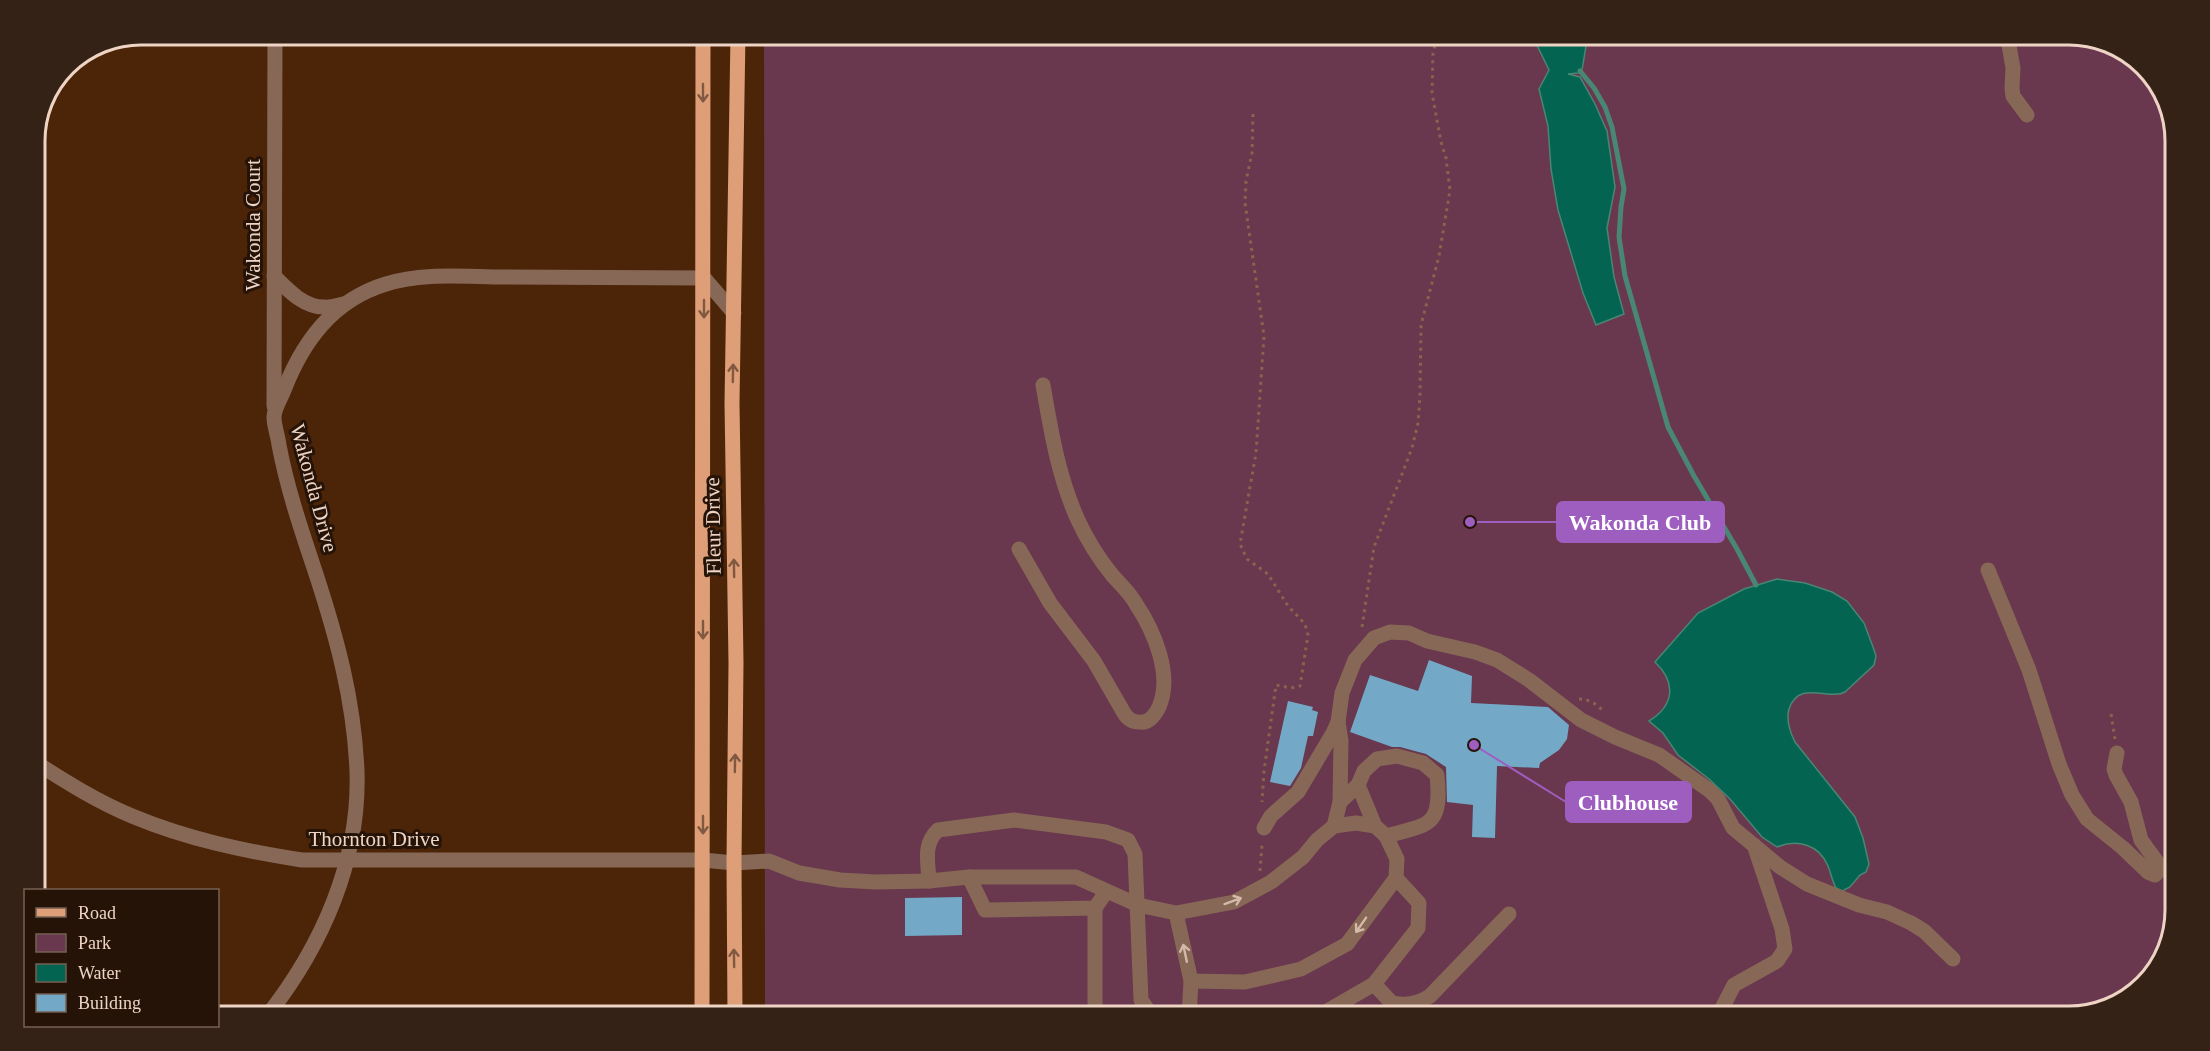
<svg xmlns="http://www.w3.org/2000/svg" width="2210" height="1051" font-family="Georgia,serif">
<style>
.green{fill:#69374e}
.water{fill:#036551;stroke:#4a8674;stroke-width:1.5}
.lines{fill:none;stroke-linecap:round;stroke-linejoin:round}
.stream{stroke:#4a8674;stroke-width:5}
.building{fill:#73a9c7}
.path{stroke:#87644c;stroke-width:3;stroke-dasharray:3 4.5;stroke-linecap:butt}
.minor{stroke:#876856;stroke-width:15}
.major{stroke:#dd9e78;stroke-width:15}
.oneway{stroke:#815840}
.oneway2{stroke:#d4b9a8}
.labels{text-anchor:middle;stroke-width:6;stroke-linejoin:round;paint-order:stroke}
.street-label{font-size:21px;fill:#eed4c4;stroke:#251308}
.rim{fill:none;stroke:#eed4c4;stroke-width:3}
.leader{fill:none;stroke:#9e5ec0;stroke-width:2}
.callout-dot{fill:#9e5ec0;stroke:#251308;stroke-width:2}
.callout{fill:#9e5ec0;stroke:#9e5ec0;stroke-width:2}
.callout-label{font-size:22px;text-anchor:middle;font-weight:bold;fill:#fff}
</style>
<rect width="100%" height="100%" fill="#4c2407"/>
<!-- green -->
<path class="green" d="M 2069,34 L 2116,45 L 2158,82 L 2175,134 L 2175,910 L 2165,957 L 2128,999 L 2069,1016 L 765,1016 L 764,35 Z"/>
<!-- water -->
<g class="water">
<path d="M 1532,35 L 1585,35 L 1586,46 L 1582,70 L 1578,73 L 1568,74 L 1580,77 L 1595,104 L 1607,131 L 1615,187 L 1607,228 L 1614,277 L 1624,314 L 1596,325 L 1583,293 L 1558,210 L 1551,169 L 1548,126 L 1539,89 L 1549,70 Z"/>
<path d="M 1777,579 L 1805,583 L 1832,592 L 1847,601 L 1864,623 L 1873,647 L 1876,656 L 1874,665 L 1845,692 C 1829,701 1799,679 1789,709 C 1786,720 1790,732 1795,742 L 1855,817 L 1863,838 L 1869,864 L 1866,872 L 1860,875 L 1850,887 L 1842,891 L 1836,888 C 1832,881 1831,873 1828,866 C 1819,844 1797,839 1777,847 L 1762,837 L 1730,799 L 1709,779 L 1678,755 L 1663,733 L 1649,721 C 1675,705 1676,682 1655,662 L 1698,613 L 1744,589 Z"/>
</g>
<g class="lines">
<!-- stream -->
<path class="stream" d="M 1580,71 L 1594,88 L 1605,107 L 1612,127 L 1624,189 L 1621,207 L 1619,237 L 1625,276 L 1668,427 L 1694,476 L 1737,549 L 1756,585"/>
</g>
<!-- building -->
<g class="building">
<path d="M 1429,660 L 1472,676 L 1471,703 L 1548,707 L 1569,725 L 1567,739 L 1559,750 L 1540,763 L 1539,768 L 1497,766 L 1495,838 L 1472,837 L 1473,805 L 1447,802 L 1446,767 L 1426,754 L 1400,747 L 1392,747 L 1350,732 L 1370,675 L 1418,691 Z"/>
<path d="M 1288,701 L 1313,707 L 1312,710 L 1318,712 L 1313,736 L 1308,736 L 1301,768 L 1290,786 L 1270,782 Z"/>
<path d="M 962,897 L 962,935 L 905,936 L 905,898 Z"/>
</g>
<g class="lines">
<!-- path -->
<g class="path">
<path d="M 1253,114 L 1252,153 L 1246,181 L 1245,203 L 1264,336 L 1256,453 L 1240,544 L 1247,559 L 1268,574 L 1288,606 L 1305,624 L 1308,635 L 1300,686 L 1291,688 L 1276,685 L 1264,771 L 1262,802"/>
<path d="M 1362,627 L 1374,547 L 1412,448 L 1418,423 L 1420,396 L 1421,325 L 1439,256 L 1450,190 L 1446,158 L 1441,142 L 1432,93 L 1433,53 L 1438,34"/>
<path d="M 1579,699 C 1589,699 1597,704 1604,712"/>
<path d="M 2111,714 L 2115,739"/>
<path d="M 1260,871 L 1262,845"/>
</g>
<!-- minor -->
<g class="minor">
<path d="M 2007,34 L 2013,68 L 2012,88 L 2013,96 L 2027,115"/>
<path d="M 274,276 C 287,289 303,307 324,307 C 330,308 338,305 344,304"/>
<path d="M 274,406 L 275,34"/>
<path d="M 1019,549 L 1050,603 L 1094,661 L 1124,713 C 1127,718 1132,722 1139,722 C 1149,724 1155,715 1159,707 C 1173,675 1154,631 1136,604 C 1130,593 1121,585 1113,576 C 1099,559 1086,538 1077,518 C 1058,475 1051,431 1043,385"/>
<path d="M 1988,570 L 2029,670 L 2059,764 L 2072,795 L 2087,819 L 2123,848 L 2148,872 L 2155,875 L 2158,872 L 2157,862 L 2141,840 L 2131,802 L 2116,775 L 2114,769 L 2117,753"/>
<path d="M 1338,722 L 1341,741 L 1340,802"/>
<path d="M 35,762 C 66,782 98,802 132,816 C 187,839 244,851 302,860 L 703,860 L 734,863 L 769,861 L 799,873 L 840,880 L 876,882 L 929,881 C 928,861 923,844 938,830 L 1014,820 L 1106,832 L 1128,840 L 1135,854 L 1141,1000 L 1152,1016"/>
<path d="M 1358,785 L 1375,826"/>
<path d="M 1334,826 L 1340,802 L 1358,785 L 1364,771 L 1377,759 L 1397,756 L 1423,763 L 1437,775 C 1442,826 1431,824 1386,836"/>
<path d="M 1264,828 L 1271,816 L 1298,792 L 1333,733 L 1338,722 L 1342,693 L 1355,660 L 1374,638 L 1390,632 L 1409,633 L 1427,641 L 1475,652 L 1497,660 L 1529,680 L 1581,720 L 1615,737 L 1659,755 L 1709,790 L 1718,799 L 1733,828 L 1780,867 L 1807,884 L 1859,905 L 1887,912 L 1911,923 L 1924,931 L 1953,959"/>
<path d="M 969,877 L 985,910 L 1095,908 L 1106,892"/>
<path d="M 929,881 L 969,877 L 1076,877 L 1138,905 L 1176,913 L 1234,902 L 1271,882 L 1303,857 L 1317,840 L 1334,826 L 1356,823 L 1375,826 L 1386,836 L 1397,859 L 1396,878 L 1347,944 L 1301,969 L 1245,982 L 1191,981 L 1176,913"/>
<path d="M 1095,908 L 1095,1016"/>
<path d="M 1374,984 L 1404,1016"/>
<path d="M 1393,1003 C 1407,1006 1418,1004 1430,996 L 1509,914"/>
<path d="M 267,1016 C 322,946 360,861 357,771 C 354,700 337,638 315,571 C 301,529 287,488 279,445 C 278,436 274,426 274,417 C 274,409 281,398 284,390 C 303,341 333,300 386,284 C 423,272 466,277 505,277 C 571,277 638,278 704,278 L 734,313"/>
<path d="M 1189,1016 L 1191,981"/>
<path d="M 1302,1016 L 1322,1014 L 1374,984 L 1418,928 L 1419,903 L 1396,878"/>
<path d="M 1718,1016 L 1734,985 L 1777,961 L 1785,949 L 1782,929 L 1754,845"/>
</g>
<!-- major -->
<g class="major">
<path d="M 702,1016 L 703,34"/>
<path d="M 735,1016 L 734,863 L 736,662 L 732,403 L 738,34"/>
</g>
</g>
<!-- one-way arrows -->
<defs><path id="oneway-shaft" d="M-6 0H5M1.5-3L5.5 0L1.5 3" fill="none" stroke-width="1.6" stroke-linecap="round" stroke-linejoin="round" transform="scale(1.5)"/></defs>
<g class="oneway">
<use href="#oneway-shaft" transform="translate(703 93) rotate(90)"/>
<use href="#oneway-shaft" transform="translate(704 309) rotate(90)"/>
<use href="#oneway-shaft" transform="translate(733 373) rotate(-89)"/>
<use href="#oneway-shaft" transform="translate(734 568) rotate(-91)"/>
<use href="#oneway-shaft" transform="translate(703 630) rotate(90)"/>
<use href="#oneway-shaft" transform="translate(735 763) rotate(-89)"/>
<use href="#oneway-shaft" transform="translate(703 825) rotate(90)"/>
<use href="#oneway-shaft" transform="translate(734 958) rotate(-91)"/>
</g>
<g class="oneway2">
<use href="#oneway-shaft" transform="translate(1233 901) rotate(-20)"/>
<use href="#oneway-shaft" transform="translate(1361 925) rotate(125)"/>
<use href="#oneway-shaft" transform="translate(1185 953) rotate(-102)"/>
</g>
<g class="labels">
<!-- street labels -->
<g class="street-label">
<text transform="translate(253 225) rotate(-90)" y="7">Wakonda Court</text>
<text transform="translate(314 488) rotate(75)" y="7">Wakonda Drive</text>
<text transform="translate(713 526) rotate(-91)" y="7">Fleur Drive</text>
<text x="374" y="846">Thornton Drive</text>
</g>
</g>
<!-- crop -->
<path d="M0 0H2210V1051H0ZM141 45H2069A96 96 0 0 1 2165 141V910A96 96 0 0 1 2069 1006H141A96 96 0 0 1 45 910V141A96 96 0 0 1 141 45Z" fill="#352217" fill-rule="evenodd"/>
<path class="rim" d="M141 45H2069A96 96 0 0 1 2165 141V910A96 96 0 0 1 2069 1006H141A96 96 0 0 1 45 910V141A96 96 0 0 1 141 45Z"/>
<!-- callouts -->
<path class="leader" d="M1470 522L1557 522M1474 745L1566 802"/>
<g class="callout-dot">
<circle cx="1470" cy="522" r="6"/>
<circle cx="1474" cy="745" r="6"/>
</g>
<g class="callout">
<rect x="1557" y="502" width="167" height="40" rx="6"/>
<rect x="1566" y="782" width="125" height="40" rx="6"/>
</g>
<g class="callout-label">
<text x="1640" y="530">Wakonda Club</text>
<text x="1628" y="810">Clubhouse</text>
</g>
<!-- legend -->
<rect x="24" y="889" width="195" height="138" fill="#251308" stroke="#756053" stroke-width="1.5"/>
<rect x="36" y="908" width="30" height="9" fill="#dd9e78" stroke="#756053" stroke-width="1.5"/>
<text x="78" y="919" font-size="18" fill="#eed4c4">Road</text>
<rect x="36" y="934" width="30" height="18" fill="#69374e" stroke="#756053" stroke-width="1.5"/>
<text x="78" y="949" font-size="18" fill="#eed4c4">Park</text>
<rect x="36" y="964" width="30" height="18" fill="#036551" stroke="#756053" stroke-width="1.5"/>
<text x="78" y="979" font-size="18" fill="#eed4c4">Water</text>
<rect x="36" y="994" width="30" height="18" fill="#73a9c7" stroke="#756053" stroke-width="1.5"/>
<text x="78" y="1009" font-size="18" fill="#eed4c4">Building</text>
</svg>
